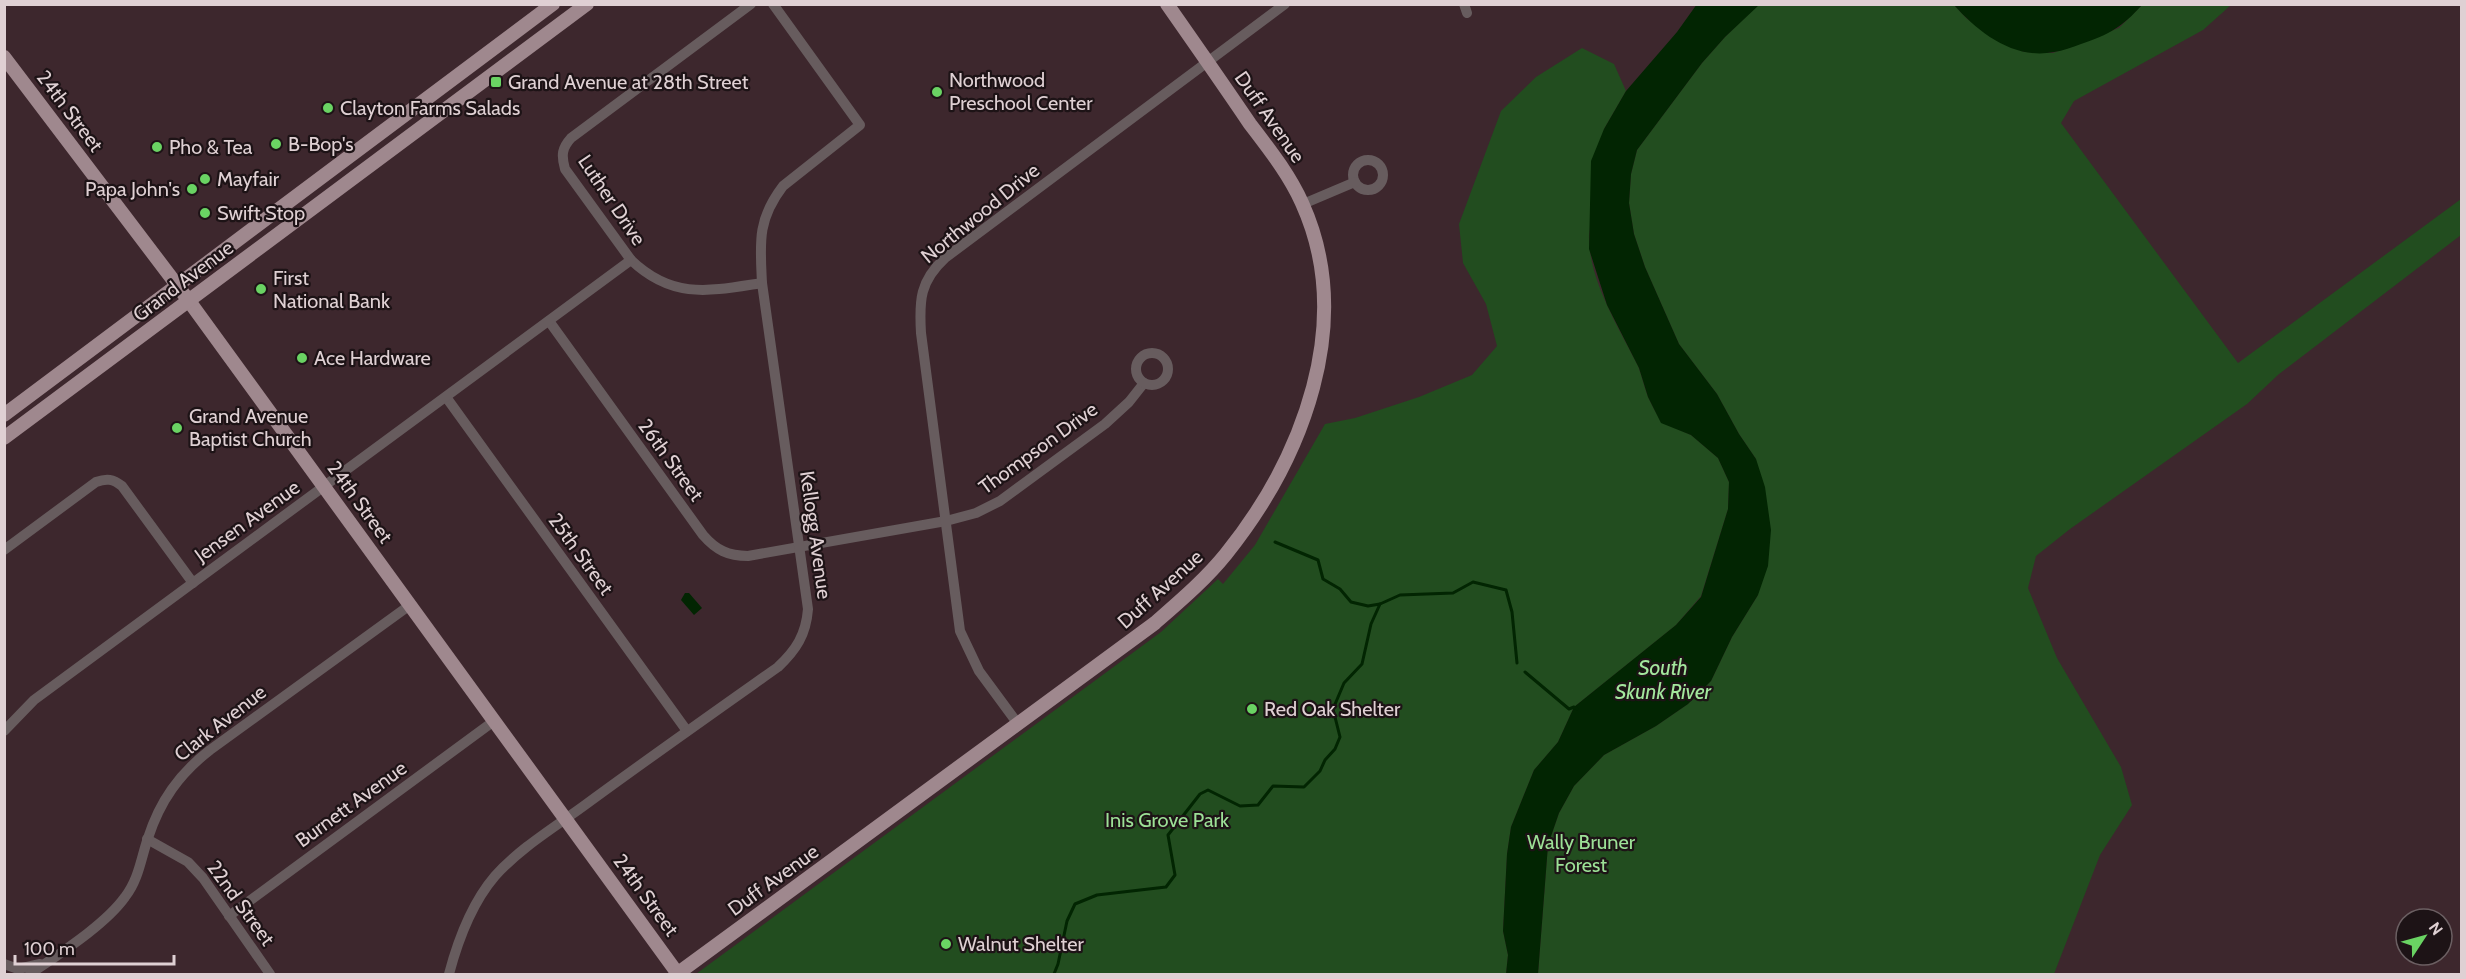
<svg xmlns="http://www.w3.org/2000/svg" width="2466" height="979" font-family="Cabin,sans-serif">
<style>
.green{fill:#224d1f}
.water{fill:#022502}
.lines{fill:none;stroke-linecap:round;stroke-linejoin:round}
.stream{stroke:#022502;stroke-width:3}
.minor{stroke:#675c5e;stroke-width:10}
.major{stroke:#9f888e;stroke-width:14}
.poi-dot{fill:#6ad363;stroke:#1d1316;stroke-width:2}
.labels{text-anchor:middle;stroke-width:4.5;stroke-linejoin:round;paint-order:stroke}
.poi-label{font-size:20px;fill:#dfd0d3;stroke:#1d1316;text-anchor:start}
.street-label{font-size:20px;fill:#dfd0d3;stroke:#1d1316}
.park-label{font-size:20px;fill:#9ce096;stroke:#1d1316}
.water-label{font-size:21px;font-style:italic;fill:#a3e79d;stroke:#1d1316}
</style>
<rect width="100%" height="100%" fill="#3d272d"/>
<!-- green -->
<g class="green">
<path d="M 1759,4 L 1954,5 L 1967,19 L 2024,52 L 2053,53 L 2119,28 L 2142,5 L 2231,5 L 2203,30 L 2074,101 L 2061,123 L 2238,363 L 2461,199 L 2461,235 L 2279,374 L 2247,404 L 2070,529 L 2036,556 L 2028,588 L 2057,658 L 2121,767 L 2132,805 L 2100,855 L 2054,974 L 1538,974 L 1548,845 L 1559,813 L 1574,786 L 1604,755 L 1656,726 L 1688,704 L 1711,681 L 1732,637 L 1758,595 L 1756,459 L 1739,434 L 1717,394 L 1679,344 L 1645,267 L 1634,234 L 1629,203 L 1631,174 L 1637,150 L 1702,63 L 1725,37 Z"/>
<path d="M 1582,48 L 1614,64 L 1626,91 L 1604,129 L 1589,235 C 1588,279 1619,328 1638,366 C 1642,376 1644,387 1648,397 C 1652,406 1657,414 1661,422 L 1691,435 L 1718,458 L 1729,482 L 1728,509 L 1701,596 L 1676,625 L 1574,707 L 1558,742 L 1534,770 L 1511,827 L 1507,854 L 1503,931 L 1508,955 L 1506,974 L 696,974 L 1161,632 L 1218,579 L 1223,584 L 1255,545 L 1325,424 L 1355,418 L 1419,397 L 1472,375 L 1497,346 L 1486,304 L 1463,263 L 1459,224 L 1501,111 L 1536,77 Z"/>
</g>
<!-- water -->
<g class="water">
<path d="M 1697,4 L 1759,5 L 1725,37 L 1702,63 L 1637,150 L 1631,174 L 1629,203 L 1634,234 L 1645,267 L 1679,344 L 1717,394 L 1739,434 L 1756,459 L 1765,487 L 1771,530 L 1768,566 L 1758,595 L 1732,637 L 1711,681 L 1688,704 L 1656,726 L 1604,755 L 1574,786 L 1559,813 L 1548,845 L 1538,974 L 1506,974 L 1508,955 L 1503,931 L 1507,854 L 1511,827 L 1534,770 L 1558,742 L 1574,707 L 1676,625 L 1701,597 L 1728,509 L 1729,482 L 1718,458 L 1691,435 L 1661,423 L 1648,397 L 1639,368 L 1607,305 L 1589,249 L 1591,161 L 1604,129 L 1626,91 L 1677,32 Z"/>
<path d="M 1954,5 L 2142,5 C 2123,26 2109,35 2081,44 C 2072,47 2063,51 2054,52 C 2014,60 1979,33 1954,5 Z"/>
<path d="M 685,593 L 689,593 L 702,608 L 694,615 L 681,600 Z"/>
</g>
<g class="lines">
<!-- stream -->
<g class="stream">
<path d="M 1275,542 L 1318,560 L 1323,579 L 1340,589 L 1351,602 L 1368,606 L 1380,604"/>
<path d="M 1525,672 L 1569,709 L 1574,707 L 1577,709"/>
<path d="M 1054,974 L 1058,964 L 1067,921 L 1075,904 L 1097,895 L 1166,887 L 1175,875 L 1168,835 L 1200,794 L 1208,790 L 1240,806 L 1258,805 L 1273,786 L 1304,787 L 1320,771 L 1325,760 L 1335,749 L 1340,737 L 1333,709 L 1344,683 L 1362,664 L 1371,624 L 1380,604 L 1400,595 L 1453,593 L 1473,582 L 1506,590 L 1512,612 L 1517,663"/>
</g>
<!-- minor -->
<g class="minor">
<path d="M 751,4 L 571,138 C 562,148 561,155 565,169 L 631,260 C 673,300 710,291 762,283"/>
<path d="M 1464,4 L 1467,13"/>
<circle cx="1368" cy="175" r="15"/>
<path d="M 1303,204 L 1355,182"/>
<path d="M 549,321 L 703,535 C 716,550 728,556 748,556 L 946,521 L 976,513 L 1000,501 L 1105,424 L 1129,402 L 1144,383"/>
<circle cx="1152" cy="369" r="16"/>
<path d="M 446,397 L 687,731"/>
<path d="M 4,550 L 96,482 C 107,478 113,479 122,486 L 193,583"/>
<path d="M 1018,724 L 979,671 L 960,631 L 921,333 C 919,300 920,281 945,258 L 1285,4"/>
<path d="M 4,731 L 34,700 L 631,260"/>
<path d="M 147,839 L 188,862 L 203,878 L 270,974"/>
<path d="M 229,916 L 494,721"/>
<path d="M 4,964 L 18,969 L 40,964"/>
<path d="M 30,974 C 59,954 105,925 125,897 C 139,879 141,858 148,838 C 160,801 179,774 210,750 L 410,605"/>
<path d="M 449,974 C 458,940 471,904 495,876 C 520,848 555,827 585,805 C 649,758 713,713 778,667 C 796,650 806,635 808,609 L 762,283 C 760,243 757,220 783,186 L 860,125 L 773,4"/>
</g>
<!-- major -->
<g class="major">
<path d="M 4,57 L 189,301 L 678,974"/>
<path d="M 4,415 L 553,4"/>
<path d="M 4,438 L 587,4"/>
<path d="M 677,974 L 1155,623 C 1180,601 1205,580 1226,554 C 1303,458 1356,322 1302,203 C 1289,174 1269,149 1250,124 C 1223,84 1195,44 1167,4"/>
</g>
</g>
<!-- markers -->
<g class="poi-dot">
<rect x="490" y="76" width="12" height="12" rx="3"/>
<circle cx="937" cy="92" r="6"/>
<circle cx="328" cy="108" r="6"/>
<circle cx="276" cy="144" r="6"/>
<circle cx="157" cy="147" r="6"/>
<circle cx="205" cy="179" r="6"/>
<circle cx="192" cy="189" r="6"/>
<circle cx="205" cy="213" r="6"/>
<circle cx="261" cy="289" r="6"/>
<circle cx="302" cy="358" r="6"/>
<circle cx="177" cy="428" r="6"/>
<circle cx="1252" cy="709" r="6"/>
<circle cx="946" cy="944" r="6"/>
</g>
<g class="labels">
<!-- poi labels -->
<g class="poi-label">
<text x="949" y="87">Northwood<tspan x="949" dy="23">Preschool Center</tspan></text>
<text x="508" y="89">Grand Avenue at 28th Street</text>
<text x="340" y="115">Clayton Farms Salads</text>
<text x="288" y="151">B-Bop's</text>
<text x="169" y="154">Pho &amp; Tea</text>
<text x="217" y="186">Mayfair</text>
<text x="180" y="196" text-anchor="end">Papa John's</text>
<text x="217" y="220">Swift Stop</text>
<text x="273" y="285">First<tspan x="273" dy="23">National Bank</tspan></text>
<text x="314" y="365">Ace Hardware</text>
<text x="189" y="423">Grand Avenue<tspan x="189" dy="23">Baptist Church</tspan></text>
<text x="1264" y="716">Red Oak Shelter</text>
<text x="958" y="951">Walnut Shelter</text>
</g>
<!-- street labels -->
<g class="street-label">
<text transform="translate(70 111) rotate(53)" y="7">24th Street</text>
<text transform="translate(1270 117) rotate(55)" y="7">Duff Avenue</text>
<text transform="translate(612 200) rotate(56)" y="7">Luther Drive</text>
<text transform="translate(980 213) rotate(-39)" y="7">Northwood Drive</text>
<text transform="translate(183 281) rotate(-37)" y="7">Grand Avenue</text>
<text transform="translate(1038 448) rotate(-36)" y="7">Thompson Drive</text>
<text transform="translate(671 460) rotate(54)" y="7">26th Street</text>
<text transform="translate(360 502) rotate(54)" y="7">24th Street</text>
<text transform="translate(247 521) rotate(-36)" y="7">Jensen Avenue</text>
<text transform="translate(816 535) rotate(82)" y="7">Kellogg Avenue</text>
<text transform="translate(581 554) rotate(54)" y="7">25th Street</text>
<text transform="translate(1160 589) rotate(-42)" y="7">Duff Avenue</text>
<text transform="translate(220 723) rotate(-38)" y="7">Clark Avenue</text>
<text transform="translate(351 804) rotate(-36)" y="7">Burnett Avenue</text>
<text transform="translate(773 880) rotate(-36)" y="7">Duff Avenue</text>
<text transform="translate(646 895) rotate(54)" y="7">24th Street</text>
<text transform="translate(241 903) rotate(54)" y="7">22nd Street</text>
</g>
<!-- park labels -->
<g class="park-label">
<text x="1167" y="827">Inis Grove Park</text>
<text x="1581" y="849">Wally Bruner<tspan x="1581" dy="23">Forest</tspan></text>
</g>
<!-- water labels -->
<g class="water-label">
<text x="1663" y="675">South<tspan x="1663" dy="24">Skunk River</tspan></text>
</g>
</g>
<!-- border -->
<rect width="2466" height="979" fill="none" stroke="#dfd0d3" stroke-width="12"/>
<!-- north arrow -->
<g transform="translate(2424 937) rotate(54)"><circle r="28" fill="#1d1316" stroke="#6b5f62" stroke-width="1.5"/>
<path d="M0-4.5L10 22L0 15L-10 22Z" fill="#6ad363"/>
<text y="-9" font-size="16" font-weight="bold" text-anchor="middle" fill="#dfd0d3">N</text>
</g>
<!-- scale -->
<path d="M15 955v9h159v-9" fill="none" stroke="#dfd0d3" stroke-width="3"/>
<text x="24" y="955" font-size="18" fill="#dfd0d3" stroke="#1d1316" stroke-width="4.5" paint-order="stroke">100 m</text>
</svg>
